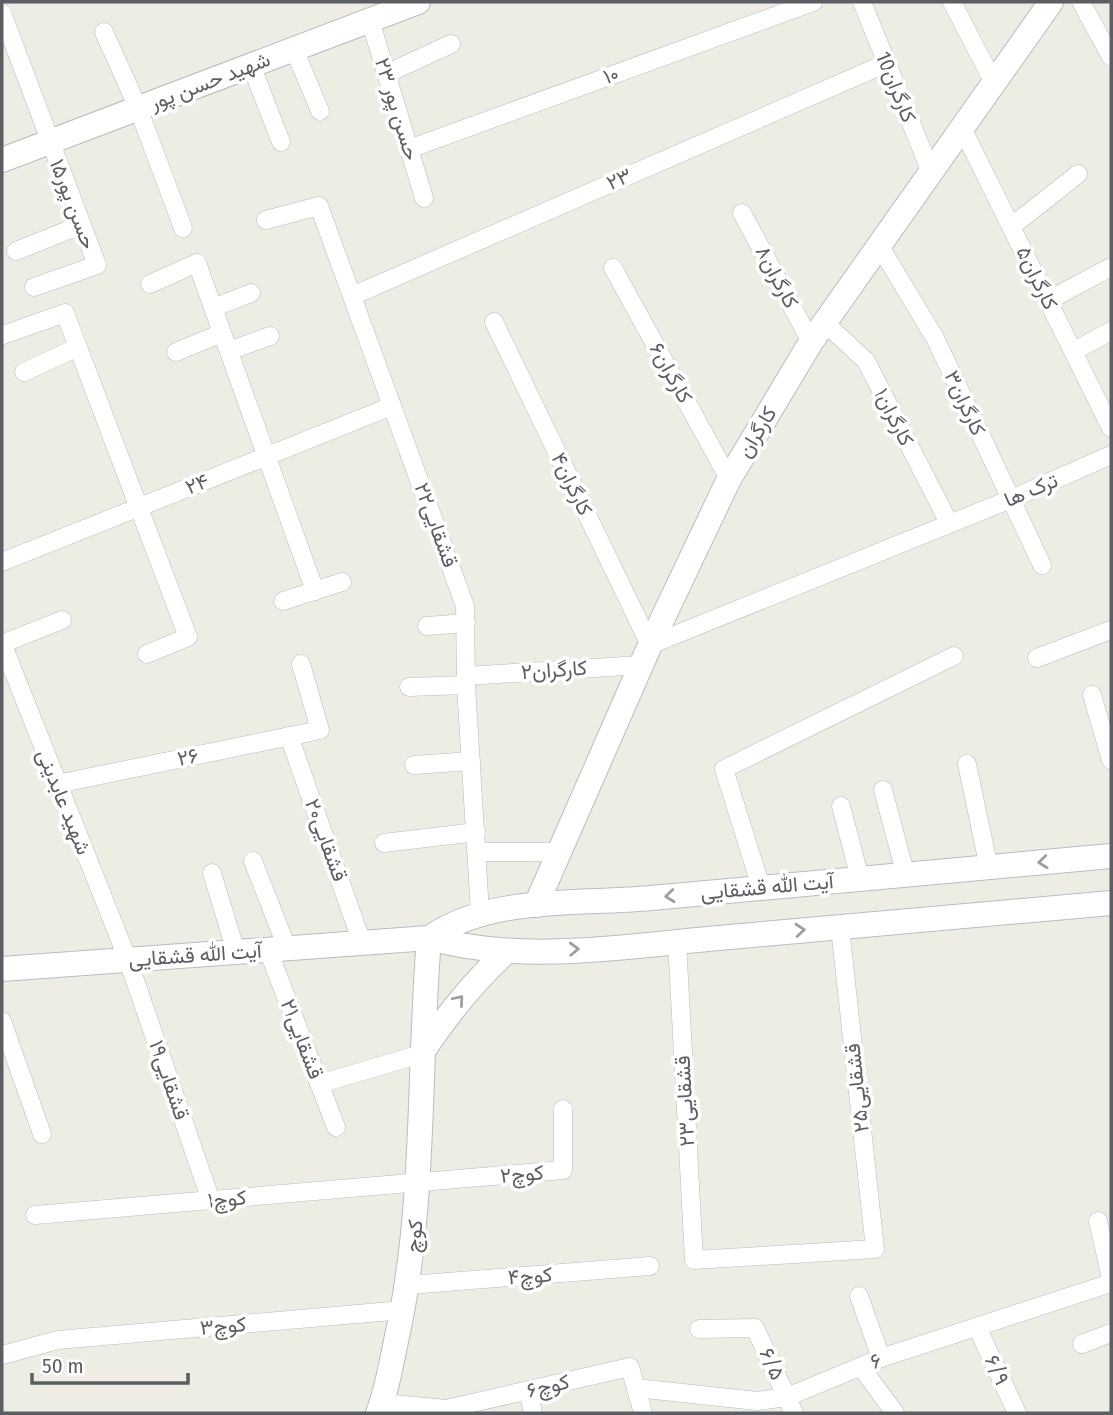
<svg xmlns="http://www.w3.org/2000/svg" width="1113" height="1415" font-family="'Fira Sans Condensed',Vazirmatn,sans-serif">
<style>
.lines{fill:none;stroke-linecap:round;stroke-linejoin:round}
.street-casing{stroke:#b8bbc0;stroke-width:19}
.secondary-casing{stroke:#b9bcc2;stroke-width:26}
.street{stroke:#fff;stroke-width:18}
.secondary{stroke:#fff;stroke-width:24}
.oneway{stroke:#9d9fa2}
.labels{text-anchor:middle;stroke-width:7;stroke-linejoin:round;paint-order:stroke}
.street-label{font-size:21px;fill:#5b5f64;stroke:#fff}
</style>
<rect width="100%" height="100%" fill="#eeede3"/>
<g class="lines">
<!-- street casing -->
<g class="street-casing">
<g id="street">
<path d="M 862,2 L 931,172"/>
<path d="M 952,2 L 994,83"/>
<path d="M 1081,2 L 1111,57"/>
<path d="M 2,13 L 97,265 L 34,287"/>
<path d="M 370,20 L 424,198"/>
<path d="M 104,32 L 138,108 L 183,228"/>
<path d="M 294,49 L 320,111"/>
<path d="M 251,65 L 281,142"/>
<path d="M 386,74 L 451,44"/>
<path d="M 962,128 L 1111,428"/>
<path d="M 409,149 L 813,2"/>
<path d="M 742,213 L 811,342"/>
<path d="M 266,220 L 319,206 L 465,606 L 466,685 L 480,913"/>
<path d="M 1012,226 L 1078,174"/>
<path d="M 879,245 L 935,338 L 1042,565"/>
<path d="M 16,251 L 81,225"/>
<path d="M 613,268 L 729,479"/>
<path d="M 150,284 L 197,263 L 315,591"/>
<path d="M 352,296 L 887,63"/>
<path d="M 1049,300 L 1111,267"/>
<path d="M 213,308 L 251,293"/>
<path d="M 494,322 L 650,645 L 1011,499 L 1111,455"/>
<path d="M 824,322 L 866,361 L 949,523"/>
<path d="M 3,335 L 65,313 L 188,637 L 147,654"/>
<path d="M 229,351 L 270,336"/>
<path d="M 1074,351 L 1111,331"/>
<path d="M 176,352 L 222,333"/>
<path d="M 24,372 L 78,347"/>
<path d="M 2,562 L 392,406"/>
<path d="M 283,601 L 342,582"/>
<path d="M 427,626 L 466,623"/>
<path d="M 2,643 L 128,960 L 211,1201"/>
<path d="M 2,644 L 62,620"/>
<path d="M 1037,658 L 1111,630"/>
<path d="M 466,676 L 641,665"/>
<path d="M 409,687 L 466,685"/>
<path d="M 1092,695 L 1111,760"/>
<path d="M 289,736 L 362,943"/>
<path d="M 967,764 L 989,868"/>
<path d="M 414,765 L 471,761"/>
<path d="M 57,784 L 320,730 L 301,664"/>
<path d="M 883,790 L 906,876"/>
<path d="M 841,806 L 860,879"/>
<path d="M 384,843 L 476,832"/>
<path d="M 478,852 L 558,852"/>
<path d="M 253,861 L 287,948"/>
<path d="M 212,873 L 236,952"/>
<path d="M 761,887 L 724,769 L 954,656"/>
<path d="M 677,941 L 694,1260 L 875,1249 L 840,927"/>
<path d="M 268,950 L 336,1127"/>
<path d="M 2,1021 L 42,1134"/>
<path d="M 319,1084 L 421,1054"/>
<path d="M 35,1215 L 563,1170 L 563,1109"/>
<path d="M 1098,1221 L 1111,1278"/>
<path d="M 409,1285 L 650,1266"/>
<path d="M 859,1296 L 881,1358"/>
<path d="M 977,1327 L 1017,1413"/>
<path d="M 699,1329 L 755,1328 L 794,1413"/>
<path d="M 1082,1344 L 1111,1333"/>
<path d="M 2,1355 L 58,1340 L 403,1310"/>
<path d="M 861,1367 L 895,1413"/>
<path d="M 636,1388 L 757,1401 L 787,1397 L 881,1358 L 1111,1283"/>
<path d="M 528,1390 L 533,1413"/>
<path d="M 382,1403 L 446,1409 L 630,1367 L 643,1413"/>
</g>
</g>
<!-- secondary casing -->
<g class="secondary-casing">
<g id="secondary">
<path d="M 2,160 L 418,2"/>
<path d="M 536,905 L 650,645 L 729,479 L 811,342 L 1051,2"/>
<path d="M 429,938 C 492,895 578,905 651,898 C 804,883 958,871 1111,856"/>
<path d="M 2,969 L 429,938 C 526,965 631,945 730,937 C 857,925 984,914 1111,903"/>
<path d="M 421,1054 C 446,1016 472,983 506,952"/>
<path d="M 378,1413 C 387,1390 391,1365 396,1341 C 426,1208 418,1073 429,938"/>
</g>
</g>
<!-- street -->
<use href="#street" class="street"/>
<!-- secondary -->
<use href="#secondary" class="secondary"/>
</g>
<!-- one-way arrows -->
<defs><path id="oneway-chevron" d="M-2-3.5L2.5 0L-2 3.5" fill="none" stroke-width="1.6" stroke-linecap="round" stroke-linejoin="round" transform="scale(1.75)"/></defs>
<g class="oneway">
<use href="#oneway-chevron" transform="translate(1043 862) rotate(174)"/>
<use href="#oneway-chevron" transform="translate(670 896) rotate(174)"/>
<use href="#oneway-chevron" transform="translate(800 930) rotate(-5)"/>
<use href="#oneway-chevron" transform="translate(574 949) rotate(-2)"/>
<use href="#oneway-chevron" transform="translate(459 1000) rotate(-50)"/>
</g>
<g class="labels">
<!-- street labels -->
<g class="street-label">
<text transform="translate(611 75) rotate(-20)" y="7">۱۰</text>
<text transform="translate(210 81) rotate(-21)" y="7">شهید حسن پور</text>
<text transform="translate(896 87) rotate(68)" y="7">10کارگران</text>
<text transform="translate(397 109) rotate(73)" y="7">۲۳ حسن پور</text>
<text transform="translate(619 179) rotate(-24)" y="7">۲۳</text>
<text transform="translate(73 204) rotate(69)" y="7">حسن پور۱۵</text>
<text transform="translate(777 277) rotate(62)" y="7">کارگران۸</text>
<text transform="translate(1037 278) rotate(64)" y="7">کارگران۵</text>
<text transform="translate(671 373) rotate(61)" y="7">۶کارگران</text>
<text transform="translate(965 403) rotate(65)" y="7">کارگران۳</text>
<text transform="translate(894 417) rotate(63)" y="7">۱کارگران</text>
<text transform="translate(757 432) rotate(-59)" y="7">کارگران</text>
<text transform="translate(197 484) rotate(-22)" y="7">۲۴</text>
<text transform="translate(572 484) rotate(64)" y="7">کارگران۴</text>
<text transform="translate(1031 490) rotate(-23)" y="7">ترک ها</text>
<text transform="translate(436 525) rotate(70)" y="7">۲۲قشقایی</text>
<text transform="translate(554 670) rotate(-4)" y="7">کارگران۲</text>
<text transform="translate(188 757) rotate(-12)" y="7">۲۶</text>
<text transform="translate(64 802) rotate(68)" y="7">شهید عابدینی</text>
<text transform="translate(326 840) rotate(70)" y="7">۲۰قشقایی</text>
<text transform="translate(767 887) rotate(-5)" y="7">آیت الله قشقایی</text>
<text transform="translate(195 955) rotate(-4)" y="7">آیت الله قشقایی</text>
<text transform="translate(302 1039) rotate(69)" y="7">قشقایی۲۱</text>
<text transform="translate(169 1080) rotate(71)" y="7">۱۹قشقایی</text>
<text transform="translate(857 1088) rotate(-96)" y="7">قشقایی۲۵</text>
<text transform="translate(685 1101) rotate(-93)" y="7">قشقایی۲۳</text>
<text transform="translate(522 1174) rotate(-5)" y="7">کوچ۲</text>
<text transform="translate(227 1199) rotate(-5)" y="7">کوچ۱</text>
<text transform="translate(414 1236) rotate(-84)" y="7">کوچ</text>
<text transform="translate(530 1276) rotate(-4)" y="7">کوچ۴</text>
<text transform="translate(223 1326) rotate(-5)" y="7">۳کوچ</text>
<text transform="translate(876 1361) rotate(-21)" y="7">۶</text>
<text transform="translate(772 1364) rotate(66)" y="7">۶/۵</text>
<text transform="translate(997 1370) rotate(65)" y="7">۶/۹</text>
<text transform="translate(548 1386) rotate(-13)" y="7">کوچ۶</text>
</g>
</g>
<!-- border -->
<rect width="1113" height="1415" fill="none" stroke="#5b5f64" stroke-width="7"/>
<!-- scale -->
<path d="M32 1373v10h156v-10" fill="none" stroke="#5b5f64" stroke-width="3.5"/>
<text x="42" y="1373" font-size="21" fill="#5b5f64" stroke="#ffffff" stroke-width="5" paint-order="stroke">50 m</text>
</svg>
